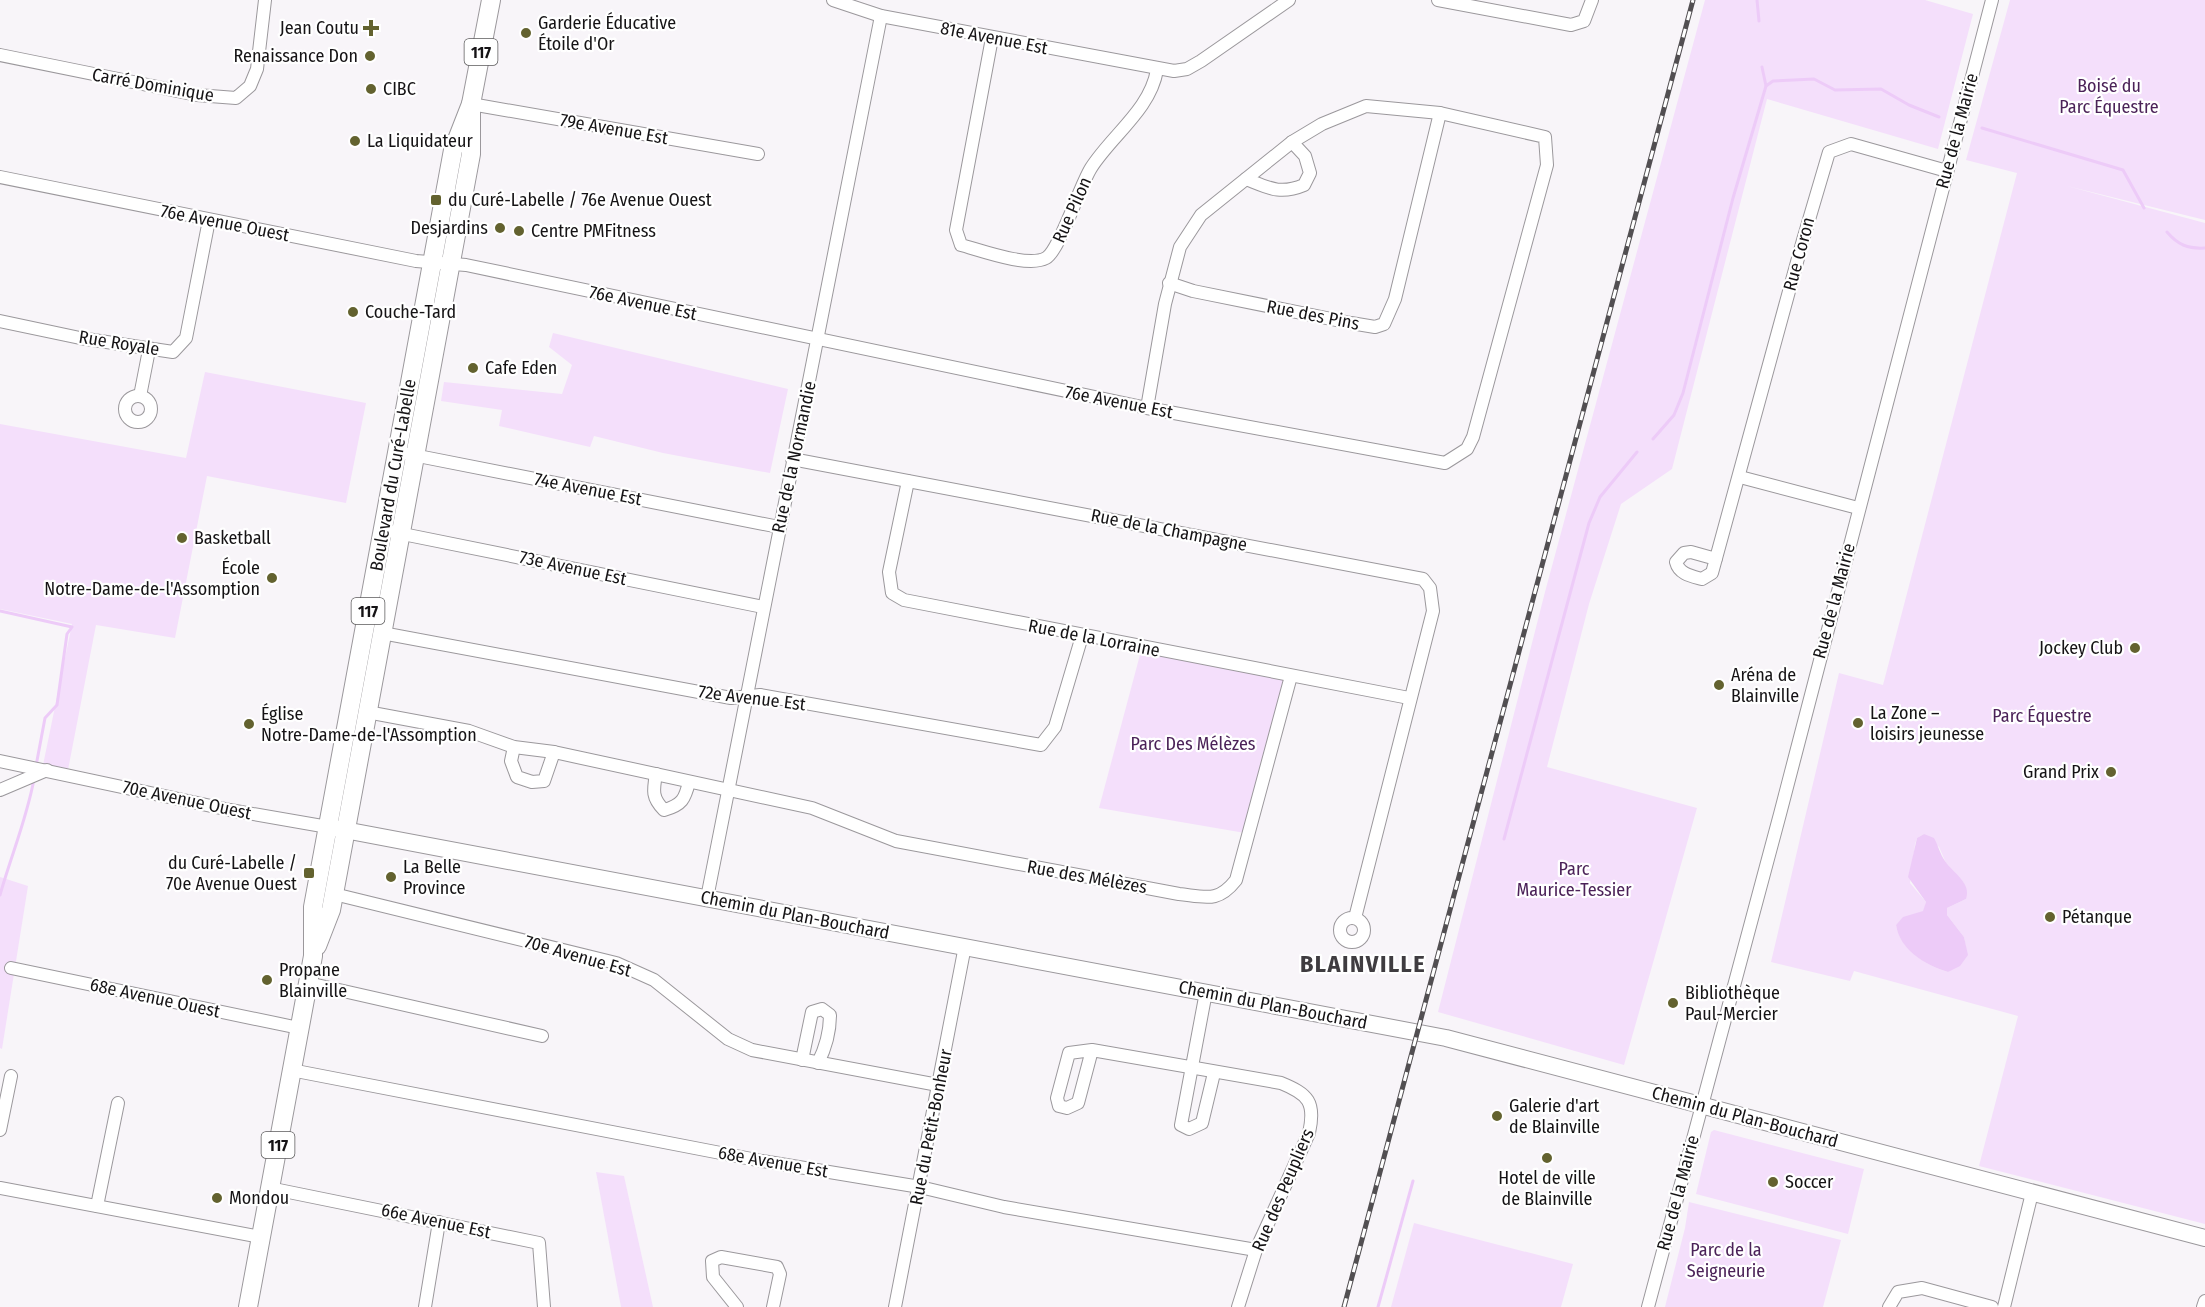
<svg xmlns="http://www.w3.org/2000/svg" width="2205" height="1307" font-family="'Fira Sans Condensed',sans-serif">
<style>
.green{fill:#f4dffb;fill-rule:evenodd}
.water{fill:#edcbf8}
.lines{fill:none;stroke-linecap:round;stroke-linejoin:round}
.stream{stroke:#edcbf8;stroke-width:3}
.street-casing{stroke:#9b989c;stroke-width:14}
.secondary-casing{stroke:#9b989c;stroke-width:18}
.primary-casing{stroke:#9b989c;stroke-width:20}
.street{stroke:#fff;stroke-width:12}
.secondary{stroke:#fff;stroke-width:16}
.primary{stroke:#fff;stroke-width:18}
.rail-casing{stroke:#524f52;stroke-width:5}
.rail{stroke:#fff;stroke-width:3;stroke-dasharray:9;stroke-linecap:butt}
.poi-dot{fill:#63622f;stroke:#fff;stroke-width:2}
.labels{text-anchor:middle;stroke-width:4.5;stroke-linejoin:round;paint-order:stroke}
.shield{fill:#fff;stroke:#5b5a5b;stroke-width:1.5}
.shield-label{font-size:16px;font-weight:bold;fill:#151315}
.poi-label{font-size:18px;fill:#151315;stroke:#fff;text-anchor:start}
.street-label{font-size:18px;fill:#151315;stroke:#fff}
.park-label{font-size:18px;fill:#4b2258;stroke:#fff}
.district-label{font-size:24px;font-weight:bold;letter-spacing:1.5px;fill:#3f3c40;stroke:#fff}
</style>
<rect width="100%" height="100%" fill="#f8f5f9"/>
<!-- green -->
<g class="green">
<path d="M 1705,0 L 1925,0 L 1973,14 L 1938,149 L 1767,99 L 1672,469 L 1621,504 L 1589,604 L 1547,767 L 1697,808 L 1624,1065 L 1438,1012 L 1545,592 Z"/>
<path d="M 2010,0 L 2205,0 L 2205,220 L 2067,186 L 2205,223 L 2205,1224 L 1979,1166 L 2018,1016 L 1854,971 L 1850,981 L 1771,962 L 1839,673 L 1883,685 L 2017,173 L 1966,160 ZM 1924,834 L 1939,847 L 1946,863 L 1964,883 L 1966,899 L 1947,908 L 1947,915 L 1964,937 L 1967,955 L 1948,972 C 1925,965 1901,950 1896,925 L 1903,918 L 1924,911 L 1926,902 L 1910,883 L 1915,844 L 1917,838 Z"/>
<path d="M 553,333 L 788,389 L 770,473 L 663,453 L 594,436 L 590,447 L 499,426 L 502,410 L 441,401 L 444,382 L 562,394 L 572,365 L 549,347 Z"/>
<path d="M 205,372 L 366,403 L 346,503 L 207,476 L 175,638 L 96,625 L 67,775 L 42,770 L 72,624 L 0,609 L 0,424 L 186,458 Z"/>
<path d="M 1141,651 L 1288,679 L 1245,833 L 1099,808 Z"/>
<path d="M 0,877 L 28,886 L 2,1049 L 0,1048 Z"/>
<path d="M 1714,1130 L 1864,1169 L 1848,1234 L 1696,1194 L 1711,1132 Z"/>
<path d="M 596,1172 L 624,1176 L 653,1307 L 621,1307 Z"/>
<path d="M 1689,1202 L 1841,1240 L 1823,1307 L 1665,1307 L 1685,1228 Z"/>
<path d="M 1414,1223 L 1573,1264 L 1561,1307 L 1391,1307 Z"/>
</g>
<!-- water -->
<path class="water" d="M 1924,834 L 1934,838 C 1938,845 1940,854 1945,861 C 1953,873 1972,883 1966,899 L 1947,908 L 1947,915 L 1964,937 L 1968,955 L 1960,966 L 1948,972 C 1925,965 1900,950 1896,925 L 1903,917 L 1923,911 L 1926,902 L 1908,877 L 1917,838 Z"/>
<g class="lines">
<!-- stream -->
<g class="stream">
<path d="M 1757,0 L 1759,21"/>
<path d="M 1766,86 L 1773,81 L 1814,79 L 1835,90 L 1881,89 L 1909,105 L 1939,117"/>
<path d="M 1982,128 L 2123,170 L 2144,208"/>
<path d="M 2167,232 C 2178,245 2188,249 2205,248"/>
<path d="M 1653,439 L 1674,415 L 1683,393 L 1733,198 L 1766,86 L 1762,67"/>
<path d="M 0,611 L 72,627 L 67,634 L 57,705 L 45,718 L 36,766"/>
<path d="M 1504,839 L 1589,523 L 1600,497 L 1637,452"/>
<path d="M 0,895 C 11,856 27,818 34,779"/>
<path d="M 1378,1307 L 1413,1181"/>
</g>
<!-- street casing -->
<g class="street-casing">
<g id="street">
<path d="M 833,0 L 881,16 L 1174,71 L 1187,69 L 1201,61 L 1289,0"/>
<path d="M 1438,0 L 1571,25 L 1584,21 L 1592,0"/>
<path d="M 992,38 L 956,230 L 961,245 C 980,250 1028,268 1046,258 C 1060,250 1079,187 1091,168 C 1112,135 1150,110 1157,70"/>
<path d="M 0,55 L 197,95 L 236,98 L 250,86 L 257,69 L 265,0"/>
<path d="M 471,104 L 758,154"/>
<path d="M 0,177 L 416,261 L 466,265 L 1147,408 L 1445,463 L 1467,449 L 1473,437 L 1547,165 L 1545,137 L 1440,113 L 1366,106 L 1322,124 L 1292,142 L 1201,215 L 1180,247 L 1165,304 L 1147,408"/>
<path d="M 1246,179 C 1269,188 1280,195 1304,185 L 1310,173 L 1305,156 L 1292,142"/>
<path d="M 1169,283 L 1193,291 L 1351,323 L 1375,327 L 1384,324 L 1395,299 L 1440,113"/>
<path d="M 0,321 L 80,338 L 173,352 L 186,338 L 209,220"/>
<path d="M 140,396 L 149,350"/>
<circle cx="138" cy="409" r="13"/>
<path d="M 408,454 L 779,527"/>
<path d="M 792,459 L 1423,579 L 1430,588 L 1433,611 L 1355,918"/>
<path d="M 1740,477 L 1858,508"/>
<path d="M 908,481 L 889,572 L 892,593 L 904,600 L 1409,698"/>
<path d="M 393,532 L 763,607"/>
<path d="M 1716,559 L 1691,552 L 1684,553 L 1676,562 C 1679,574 1691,576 1702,579 L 1712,573 L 1803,240 L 1829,152 L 1851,144 L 1947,171"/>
<path d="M 382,633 L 731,698 L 760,695 L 1041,745 L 1055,727 L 1082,636"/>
<path d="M 367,712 L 469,731 L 514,747 L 554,752 L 812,808 L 896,841 L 1179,894 C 1206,897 1218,903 1236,880 L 1291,676"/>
<path d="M 514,747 L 511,761 L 517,777 L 532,782 L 544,781 L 554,752"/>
<path d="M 0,761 L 230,810 L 328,827"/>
<path d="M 656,774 C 653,791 652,798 664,810 C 682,805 685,799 689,782"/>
<path d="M 0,790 L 47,770"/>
<path d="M 334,894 L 616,963 L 654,980 L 728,1039 L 752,1050 L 938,1085"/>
<path d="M 707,898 L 881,16"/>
<circle cx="1352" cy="930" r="12"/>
<path d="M 11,968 L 299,1028"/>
<path d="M 308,983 L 542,1036"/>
<path d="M 1206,992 L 1181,1125 L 1189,1129 L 1202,1123 L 1214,1073"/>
<path d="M 1092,1050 L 1078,1103 L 1067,1108 L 1059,1106 L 1057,1098 L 1069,1053 L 1092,1050 L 1281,1083 C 1308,1094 1316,1102 1309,1133 L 1256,1250 L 1238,1307"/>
<path d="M 802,1060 L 812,1012 L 822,1009 L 830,1015 C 830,1033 826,1047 818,1063"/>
<path d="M 291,1070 L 762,1161 L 920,1187 L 1004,1207 L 1256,1250"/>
<path d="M 0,1130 L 11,1076"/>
<path d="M 0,1188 L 261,1237"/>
<path d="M 269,1188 L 539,1243 L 544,1307"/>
<path d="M 97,1206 L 118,1103"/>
<path d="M 425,1307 L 439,1222"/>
<path d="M 737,1307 L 713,1277 L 712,1261 L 721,1257 L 777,1267 L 780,1274 L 773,1307"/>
<path d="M 895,1307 L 965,946"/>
<path d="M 1648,1307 L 1780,814 L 1992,0"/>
<path d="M 1889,1307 L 1898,1292 L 1922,1288 L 1992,1307"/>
<path d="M 2004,1307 L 2032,1193"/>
<path d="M 2203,1307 L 2205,1301"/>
</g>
</g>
<!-- secondary casing -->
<g class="secondary-casing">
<path id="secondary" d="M 334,828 L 1446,1038 L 2205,1238"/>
</g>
<!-- primary casing -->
<g class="primary-casing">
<g id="primary">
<path d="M 317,946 L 331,910 L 453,251 L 471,154 L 471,104 L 491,0"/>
<path d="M 248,1307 L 313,956 L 313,907 L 453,150 L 471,104"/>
</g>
</g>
<!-- street -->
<use href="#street" class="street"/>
<!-- secondary -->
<use href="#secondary" class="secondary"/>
<!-- primary -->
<use href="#primary" class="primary"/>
<!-- rail casing -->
<g class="rail-casing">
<path id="rail" d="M 1344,1307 L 1693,0"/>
</g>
<!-- rail -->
<use href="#rail" class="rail"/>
</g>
<!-- markers -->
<g class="poi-dot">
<path d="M368 19h6v6h6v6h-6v6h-6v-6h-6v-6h6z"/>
<circle cx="526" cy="33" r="6"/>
<circle cx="370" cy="56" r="6"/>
<circle cx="371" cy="89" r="6"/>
<circle cx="355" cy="141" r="6"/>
<rect x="430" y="194" width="12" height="12" rx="3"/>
<circle cx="500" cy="228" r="6"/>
<circle cx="519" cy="231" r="6"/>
<circle cx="353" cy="312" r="6"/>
<circle cx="473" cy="368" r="6"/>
<circle cx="182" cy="538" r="6"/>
<circle cx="272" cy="578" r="6"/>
<circle cx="2135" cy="648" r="6"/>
<circle cx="1719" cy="685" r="6"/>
<circle cx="1858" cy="723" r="6"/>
<circle cx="249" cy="724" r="6"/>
<circle cx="2111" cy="772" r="6"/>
<rect x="303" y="867" width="12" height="12" rx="3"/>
<circle cx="391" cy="877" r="6"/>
<circle cx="2050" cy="917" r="6"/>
<circle cx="267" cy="980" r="6"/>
<circle cx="1673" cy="1003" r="6"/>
<circle cx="1497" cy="1116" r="6"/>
<circle cx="1547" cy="1158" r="6"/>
<circle cx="1773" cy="1182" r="6"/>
<circle cx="217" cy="1198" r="6"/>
</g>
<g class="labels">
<!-- shield labels -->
<g class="shield">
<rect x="464.5" y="39" width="33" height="26" rx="4.5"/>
<rect x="351.5" y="598" width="33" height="26" rx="4.5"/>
<rect x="261.5" y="1132" width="33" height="26" rx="4.5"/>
</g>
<g class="shield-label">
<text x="481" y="58">117</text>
<text x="368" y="617">117</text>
<text x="278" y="1151">117</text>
</g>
<!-- poi labels -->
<g class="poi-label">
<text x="538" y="29">Garderie Éducative<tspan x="538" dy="21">Étoile d'Or</tspan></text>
<text x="359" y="34" text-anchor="end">Jean Coutu</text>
<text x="358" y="62" text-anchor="end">Renaissance Don</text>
<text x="383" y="95">CIBC</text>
<text x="367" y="147">La Liquidateur</text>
<text x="448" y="206">du Curé-Labelle / 76e Avenue Ouest</text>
<text x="488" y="234" text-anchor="end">Desjardins</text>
<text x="531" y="237">Centre PMFitness</text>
<text x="365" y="318">Couche-Tard</text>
<text x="485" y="374">Cafe Eden</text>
<text x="194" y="544">Basketball</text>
<text x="260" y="574" text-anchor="end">École<tspan x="260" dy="21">Notre-Dame-de-l'Assomption</tspan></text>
<text x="2123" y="654" text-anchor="end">Jockey Club</text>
<text x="1731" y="681">Aréna de<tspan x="1731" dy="21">Blainville</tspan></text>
<text x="1870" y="719">La Zone –<tspan x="1870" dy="21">loisirs jeunesse</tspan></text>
<text x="261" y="720">Église<tspan x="261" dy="21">Notre-Dame-de-l'Assomption</tspan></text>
<text x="2099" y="778" text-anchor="end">Grand Prix</text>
<text x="297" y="869" text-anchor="end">du Curé-Labelle /<tspan x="297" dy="21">70e Avenue Ouest</tspan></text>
<text x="403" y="873">La Belle<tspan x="403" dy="21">Province</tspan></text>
<text x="2062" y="923">Pétanque</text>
<text x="279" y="976">Propane<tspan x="279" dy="21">Blainville</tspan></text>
<text x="1685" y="999">Bibliothèque<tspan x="1685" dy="21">Paul-Mercier</tspan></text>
<text x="1509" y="1112">Galerie d'art<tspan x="1509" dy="21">de Blainville</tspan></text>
<text x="1547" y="1184" text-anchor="middle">Hotel de ville<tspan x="1547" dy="21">de Blainville</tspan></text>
<text x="1785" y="1188">Soccer</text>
<text x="229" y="1204">Mondou</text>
</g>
<!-- street labels -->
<g class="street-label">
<text transform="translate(994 38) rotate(11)" y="6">81e Avenue Est</text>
<text transform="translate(153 85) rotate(10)" y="6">Carré Dominique</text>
<text transform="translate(614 129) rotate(10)" y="6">79e Avenue Est</text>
<text transform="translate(1957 131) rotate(-75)" y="6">Rue de la Mairie</text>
<text transform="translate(1072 210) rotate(-66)" y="6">Rue Pilon</text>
<text transform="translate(225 223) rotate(11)" y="6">76e Avenue Ouest</text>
<text transform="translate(1799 254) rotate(-75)" y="6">Rue Coron</text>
<text transform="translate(643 303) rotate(12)" y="6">76e Avenue Est</text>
<text transform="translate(1313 315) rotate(11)" y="6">Rue des Pins</text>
<text transform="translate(119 343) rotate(9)" y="6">Rue Royale</text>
<text transform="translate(1119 402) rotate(11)" y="6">76e Avenue Est</text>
<text transform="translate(794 457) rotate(-78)" y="6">Rue de la Normandie</text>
<text transform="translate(393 475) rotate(-80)" y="6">Boulevard du Curé-Labelle</text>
<text transform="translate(588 489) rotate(11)" y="6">74e Avenue Est</text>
<text transform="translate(1169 530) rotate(11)" y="6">Rue de la Champagne</text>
<text transform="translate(573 568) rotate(12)" y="6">73e Avenue Est</text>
<text transform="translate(1834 601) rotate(-75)" y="6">Rue de la Mairie</text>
<text transform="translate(1094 638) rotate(11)" y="6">Rue de la Lorraine</text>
<text transform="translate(752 698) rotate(7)" y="6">72e Avenue Est</text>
<text transform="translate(187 800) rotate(12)" y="6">70e Avenue Ouest</text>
<text transform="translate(1087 877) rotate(10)" y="6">Rue des Mélèzes</text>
<text transform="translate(795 915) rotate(11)" y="6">Chemin du Plan-Bouchard</text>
<text transform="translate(578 956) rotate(16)" y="6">70e Avenue Est</text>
<text transform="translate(155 998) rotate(12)" y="6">68e Avenue Ouest</text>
<text transform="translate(1273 1005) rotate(11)" y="6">Chemin du Plan-Bouchard</text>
<text transform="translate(1745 1117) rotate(15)" y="6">Chemin du Plan-Bouchard</text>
<text transform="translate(931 1127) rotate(-79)" y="6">Rue du Petit-Bonheur</text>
<text transform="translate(773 1162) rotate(10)" y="6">68e Avenue Est</text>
<text transform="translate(1283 1190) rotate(-67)" y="6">Rue des Peupliers</text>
<text transform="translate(1678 1193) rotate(-75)" y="6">Rue de la Mairie</text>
<text transform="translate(436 1221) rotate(12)" y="6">66e Avenue Est</text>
</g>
<!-- park labels -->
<g class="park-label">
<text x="2109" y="92">Boisé du<tspan x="2109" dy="21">Parc Équestre</tspan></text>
<text x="2042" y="722">Parc Équestre</text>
<text x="1193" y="750">Parc Des Mélèzes</text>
<text x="1574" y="875">Parc<tspan x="1574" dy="21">Maurice-Tessier</tspan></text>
<text x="1726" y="1256">Parc de la<tspan x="1726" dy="21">Seigneurie</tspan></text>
</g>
<!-- district labels -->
<g class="district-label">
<text x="1363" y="972">BLAINVILLE</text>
</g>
</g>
</svg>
